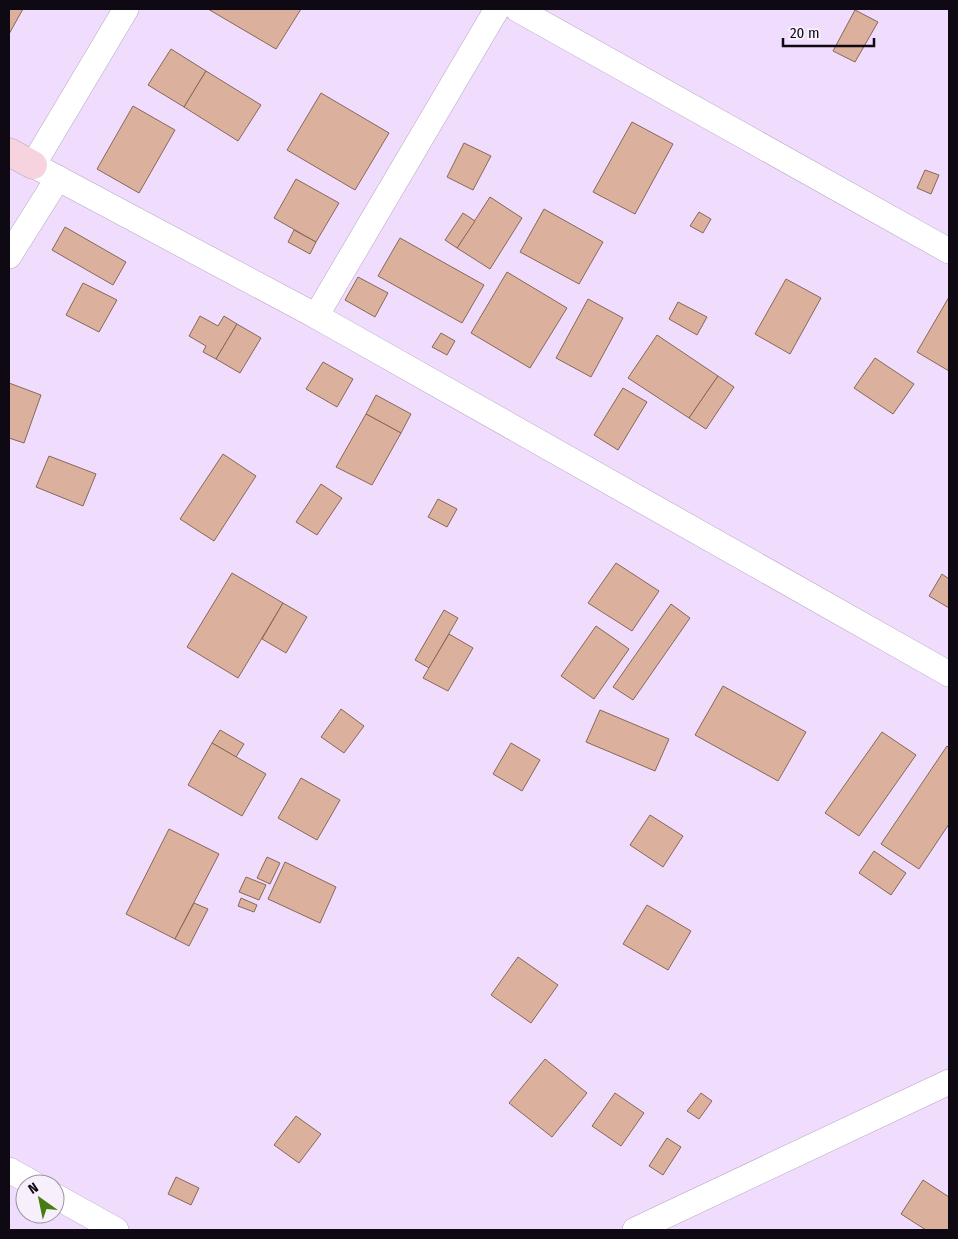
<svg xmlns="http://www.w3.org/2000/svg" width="958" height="1239" font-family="'Fira Sans Condensed',sans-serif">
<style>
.building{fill:#dbb19d;stroke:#876758}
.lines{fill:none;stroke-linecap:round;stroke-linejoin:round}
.street-casing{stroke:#b7a5c3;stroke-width:26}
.secondary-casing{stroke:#b7a5c3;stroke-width:29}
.street{stroke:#fff;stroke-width:25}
.secondary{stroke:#f6d3df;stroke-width:28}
</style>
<rect width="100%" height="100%" fill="#f0ddfd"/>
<!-- building -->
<g class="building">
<path d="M 9,9 L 23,9 L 9,34 Z"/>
<path d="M 208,9 L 301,9 L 276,49 Z"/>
<path d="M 855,10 L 878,22 L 855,62 L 833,51 Z"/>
<path d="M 171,49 L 206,71 L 184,107 L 148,85 Z"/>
<path d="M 206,71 L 261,105 L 238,141 L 184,107 Z"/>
<path d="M 321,93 L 389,133 L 355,190 L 287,150 Z"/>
<path d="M 133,106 L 175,130 L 139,193 L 97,169 Z"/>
<path d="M 632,122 L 673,144 L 635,214 L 593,192 Z"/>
<path d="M 464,143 L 491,156 L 473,190 L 447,177 Z"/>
<path d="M 925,170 L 939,175 L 931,194 L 917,188 Z"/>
<path d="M 296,179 L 339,203 L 316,242 L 274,218 Z"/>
<path d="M 490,197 L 522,218 L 490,269 L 457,248 Z"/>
<path d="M 544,209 L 603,242 L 579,284 L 520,252 Z"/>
<path d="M 699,212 L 711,219 L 703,233 L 690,226 Z"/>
<path d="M 463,213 L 475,221 L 457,248 L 445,240 Z"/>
<path d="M 65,227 L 126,262 L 113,285 L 52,250 Z"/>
<path d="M 294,230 L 316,242 L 310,254 L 288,242 Z"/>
<path d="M 400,238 L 484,285 L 462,323 L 378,276 Z"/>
<path d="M 507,272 L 567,308 L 530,368 L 471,333 Z"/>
<path d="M 358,277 L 388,293 L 375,317 L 345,300 Z"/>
<path d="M 786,279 L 821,298 L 790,354 L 755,334 Z"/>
<path d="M 83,283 L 117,300 L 99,332 L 66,315 Z"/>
<path d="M 949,297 L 949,371 L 917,352 Z"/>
<path d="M 588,299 L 623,318 L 591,377 L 556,358 Z"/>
<path d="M 678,302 L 707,317 L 697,335 L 669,319 Z"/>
<path d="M 200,316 L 218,326 L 224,316 L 237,324 L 216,359 L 203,352 L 206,346 L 189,336 Z"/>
<path d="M 237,324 L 261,338 L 240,373 L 216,359 Z"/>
<path d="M 441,333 L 455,341 L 447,355 L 432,347 Z"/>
<path d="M 657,335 L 718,376 L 689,418 L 628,378 Z"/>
<path d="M 875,358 L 914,384 L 893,414 L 854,388 Z"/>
<path d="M 323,362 L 353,379 L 337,407 L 306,389 Z"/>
<path d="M 718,376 L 734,387 L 706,429 L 689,418 Z"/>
<path d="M 9,383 L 41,395 L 24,443 L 9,438 Z"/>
<path d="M 623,388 L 647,402 L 618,450 L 594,435 Z"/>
<path d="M 376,395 L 411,414 L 401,433 L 366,414 Z"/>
<path d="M 366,414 L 401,433 L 372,485 L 336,467 Z"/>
<path d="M 223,454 L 256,476 L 214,541 L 180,519 Z"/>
<path d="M 49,456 L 96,474 L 83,506 L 36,487 Z"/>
<path d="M 321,484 L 342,498 L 317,535 L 296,522 Z"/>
<path d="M 438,499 L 457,509 L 447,527 L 428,517 Z"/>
<path d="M 616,563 L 659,591 L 632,631 L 588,603 Z"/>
<path d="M 232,573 L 283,603 L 238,678 L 187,647 Z"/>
<path d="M 942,574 L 949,579 L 949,608 L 929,596 Z"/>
<path d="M 283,603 L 307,617 L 286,653 L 262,639 Z"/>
<path d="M 671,604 L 690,618 L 633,700 L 613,687 Z"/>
<path d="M 444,610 L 458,618 L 429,668 L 415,660 Z"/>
<path d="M 596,626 L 629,649 L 594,699 L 561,676 Z"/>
<path d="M 449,634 L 473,648 L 448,691 L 423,678 Z"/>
<path d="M 723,686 L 806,732 L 778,781 L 695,735 Z"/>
<path d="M 341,709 L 364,726 L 344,753 L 321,737 Z"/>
<path d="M 600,710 L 669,739 L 655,771 L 586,742 Z"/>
<path d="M 220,730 L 244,744 L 236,757 L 212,743 Z"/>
<path d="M 882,732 L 916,755 L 859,836 L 825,813 Z"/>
<path d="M 212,743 L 266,774 L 242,816 L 188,785 Z"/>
<path d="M 511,743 L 540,760 L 522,791 L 493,774 Z"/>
<path d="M 947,746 L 949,748 L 949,824 L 919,869 L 881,844 Z"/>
<path d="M 301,778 L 340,800 L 317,840 L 278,818 Z"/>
<path d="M 650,815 L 683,836 L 663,867 L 630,845 Z"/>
<path d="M 169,829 L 219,854 L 175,939 L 126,914 Z"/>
<path d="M 874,851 L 906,873 L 891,895 L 859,873 Z"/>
<path d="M 267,857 L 280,863 L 270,884 L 257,878 Z"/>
<path d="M 285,862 L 336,887 L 320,923 L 268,899 Z"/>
<path d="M 246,877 L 266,885 L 259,900 L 239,892 Z"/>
<path d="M 241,898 L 257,905 L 254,912 L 238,906 Z"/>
<path d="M 194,903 L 208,909 L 189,946 L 175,939 Z"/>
<path d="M 647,905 L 691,931 L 668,970 L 623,944 Z"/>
<path d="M 518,957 L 558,985 L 531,1023 L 491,995 Z"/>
<path d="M 545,1059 L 587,1093 L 552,1137 L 509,1103 Z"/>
<path d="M 615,1093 L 644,1113 L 621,1146 L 592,1126 Z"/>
<path d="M 701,1093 L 712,1101 L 699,1119 L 687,1111 Z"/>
<path d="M 296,1116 L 321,1134 L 299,1163 L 274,1145 Z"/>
<path d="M 667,1138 L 681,1147 L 663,1175 L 649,1166 Z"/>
<path d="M 176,1177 L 199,1188 L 191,1205 L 168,1194 Z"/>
<path d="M 923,1180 L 949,1197 L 949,1228 L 947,1230 L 926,1230 L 901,1214 Z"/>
</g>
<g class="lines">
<!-- street casing -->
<g class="street-casing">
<g id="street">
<path d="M 126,9 L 33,165 L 316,316 L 949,674"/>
<path d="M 517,9 L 949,251"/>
<path d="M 9,256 L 58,178"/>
<path d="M 316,316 L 497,9"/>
<path d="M 9,1170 L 34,1184"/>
<path d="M 55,1196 L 116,1230"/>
<path d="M 635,1230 L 949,1082"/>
</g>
</g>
<!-- secondary casing -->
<g class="secondary-casing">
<path id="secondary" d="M 9,152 L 33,165"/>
</g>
<!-- street -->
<use href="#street" class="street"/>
<!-- secondary -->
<use href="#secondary" class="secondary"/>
</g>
<!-- border -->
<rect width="958" height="1239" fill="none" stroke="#0f0913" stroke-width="20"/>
<!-- north arrow -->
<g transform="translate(40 1199) rotate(327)"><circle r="24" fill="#f7effc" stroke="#9a939f"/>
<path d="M0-4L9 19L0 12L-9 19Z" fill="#457d12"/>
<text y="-8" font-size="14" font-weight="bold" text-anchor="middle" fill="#0f0913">N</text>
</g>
<!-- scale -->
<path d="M783 38v8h91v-8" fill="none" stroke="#0f0913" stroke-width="2.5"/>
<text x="790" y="38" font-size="15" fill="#0f0913" stroke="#f7effc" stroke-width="4" paint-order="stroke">20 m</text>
</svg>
